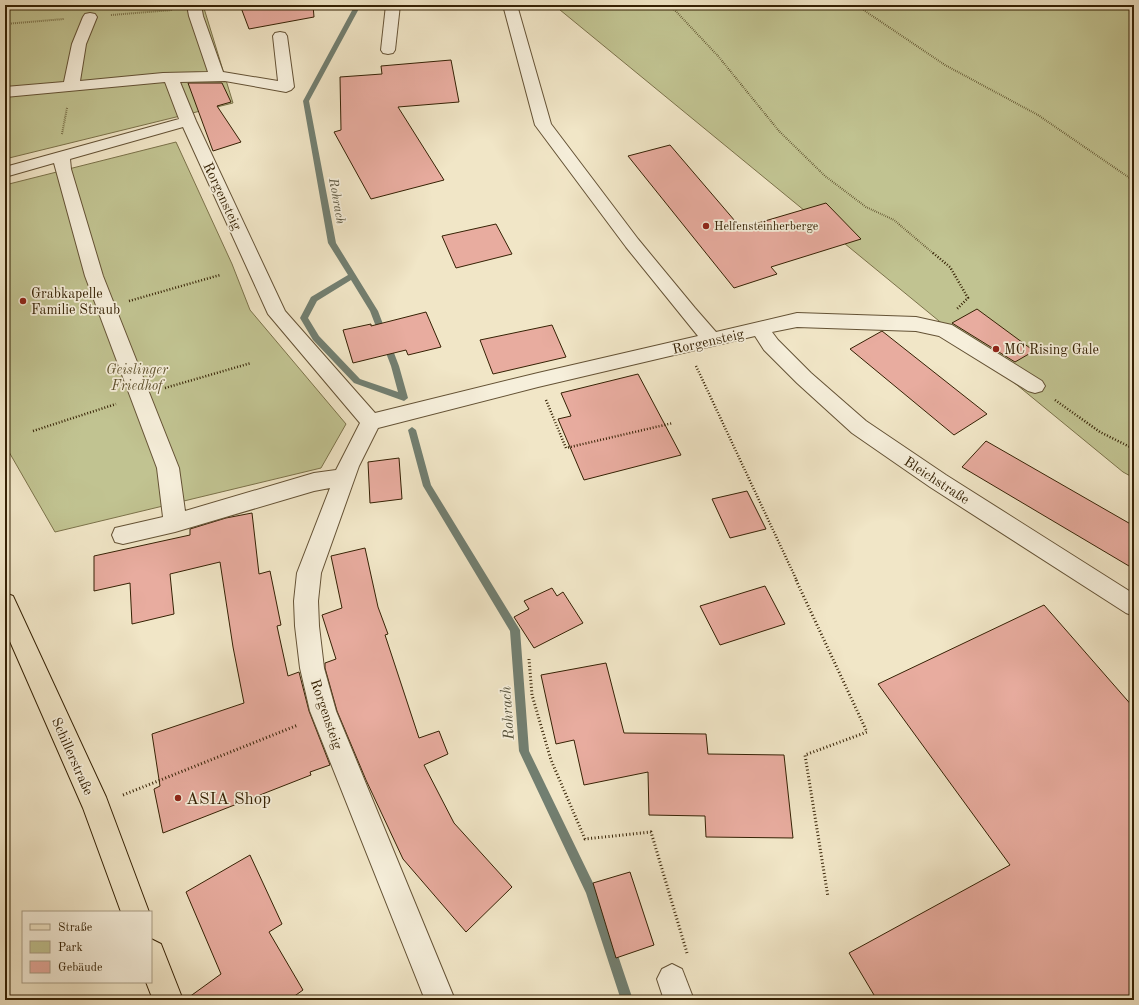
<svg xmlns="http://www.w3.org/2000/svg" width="1139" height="1005" font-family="'Old Standard TT',serif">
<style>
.green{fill:#c1c391;stroke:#7b724a}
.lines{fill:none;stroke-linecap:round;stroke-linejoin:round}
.stream{fill:#727f71;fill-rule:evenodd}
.building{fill:#e8ac9f;stroke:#352104}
.minor-casing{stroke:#645235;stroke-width:2}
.major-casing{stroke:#352104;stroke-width:2}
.path-far2{stroke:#352104;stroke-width:2;stroke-dasharray:0.5 1.5;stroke-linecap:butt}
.path-far1{stroke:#352104;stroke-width:2.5;stroke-dasharray:1 2;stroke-linecap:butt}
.path{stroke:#352104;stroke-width:3;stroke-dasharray:1 2.5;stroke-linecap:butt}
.minor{fill:#f6efdb;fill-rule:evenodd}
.major{fill:#f1e6c7;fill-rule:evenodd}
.poi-dot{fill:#8f2418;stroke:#f6efdb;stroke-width:1.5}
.labels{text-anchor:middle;stroke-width:3.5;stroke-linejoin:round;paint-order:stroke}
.far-poi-label{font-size:12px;fill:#352104;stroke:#f6efdb;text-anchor:start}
.far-water-label{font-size:13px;font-style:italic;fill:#54503a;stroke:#f6efdb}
.street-label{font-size:14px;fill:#352104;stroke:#f6efdb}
.poi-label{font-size:14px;fill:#352104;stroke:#f6efdb;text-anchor:start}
.park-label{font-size:14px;font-style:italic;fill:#5f522e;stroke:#f6efdb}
.water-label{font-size:15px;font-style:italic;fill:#54503a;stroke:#f6efdb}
.near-poi-label{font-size:17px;fill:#352104;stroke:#f6efdb;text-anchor:start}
</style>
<rect width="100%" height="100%" fill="#f1e6c7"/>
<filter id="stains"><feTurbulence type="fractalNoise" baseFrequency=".005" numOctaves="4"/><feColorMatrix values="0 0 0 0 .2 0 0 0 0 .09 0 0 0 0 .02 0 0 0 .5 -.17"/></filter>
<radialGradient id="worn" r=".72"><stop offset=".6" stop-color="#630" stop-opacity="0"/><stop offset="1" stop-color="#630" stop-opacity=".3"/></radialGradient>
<!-- green -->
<g class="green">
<path d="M 5,5 L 203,5 L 233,103 L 5,159 Z"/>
<path d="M 554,5 L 1134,5 L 1134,478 L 1123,472 Z"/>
<path d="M 176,142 L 232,264 L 250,310 L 346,424 L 321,468 L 55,532 L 5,445 L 5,185 Z"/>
</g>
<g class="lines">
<!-- stream -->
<g class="stream">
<path d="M 355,5 L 361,5 L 309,101 L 336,243 L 378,311 L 399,366 L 408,398 L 404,401 L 354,383 L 313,340 L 300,318 L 311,297 L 348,275 L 328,243 L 303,101 ZM 351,280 L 370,311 L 391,366 L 398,392 L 360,379 L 319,336 L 308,318 L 317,301 Z"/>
<path d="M 412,427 L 416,430 L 431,485 L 520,630 L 529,751 L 595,887 L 633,1000 L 621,1000 L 586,893 L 519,751 L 510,631 L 423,486 L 408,430 Z"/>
</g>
</g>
<!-- building -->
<g class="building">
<path d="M 240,5 L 313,5 L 314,17 L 249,29 Z"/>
<path d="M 451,60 L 459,102 L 398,107 L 444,180 L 371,199 L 334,132 L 341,130 L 340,77 L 382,74 L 381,66 Z"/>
<path d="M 188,83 L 222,83 L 231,102 L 217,106 L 241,142 L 213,151 Z"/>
<path d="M 670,145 L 741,228 L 826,203 L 861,239 L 771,267 L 777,274 L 734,288 L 628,156 Z"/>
<path d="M 496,224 L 512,254 L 456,268 L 442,236 Z"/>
<path d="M 977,309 L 1034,351 L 1015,362 L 952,323 Z"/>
<path d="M 426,312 L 441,347 L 408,355 L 406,350 L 353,363 L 343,330 L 371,324 L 371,326 Z"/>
<path d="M 552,325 L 566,357 L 493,374 L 480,340 Z"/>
<path d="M 882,331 L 987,414 L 954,435 L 850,349 Z"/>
<path d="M 638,374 L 681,455 L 584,480 L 558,419 L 571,416 L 561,393 Z"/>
<path d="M 986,441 L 1134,526 L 1134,569 L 962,467 Z"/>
<path d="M 399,458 L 402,499 L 370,503 L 368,462 Z"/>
<path d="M 747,491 L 766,529 L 730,538 L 712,499 Z"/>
<path d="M 252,513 L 259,574 L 270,571 L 281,625 L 277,626 L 288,676 L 299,672 L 309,711 L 330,765 L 310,772 L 311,775 L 163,833 L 154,789 L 160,786 L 152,734 L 244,703 L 233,647 L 220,562 L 170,574 L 174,614 L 132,624 L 130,583 L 94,591 L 94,556 L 190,535 L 190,529 L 226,518 Z"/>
<path d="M 365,548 L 378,607 L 388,634 L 385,635 L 419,738 L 439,731 L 448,754 L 424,765 L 454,823 L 512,887 L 466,932 L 403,859 L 366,780 L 337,711 L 325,668 L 325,663 L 336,659 L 322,615 L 342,608 L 331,556 Z"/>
<path d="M 765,586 L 785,624 L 720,645 L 700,606 Z"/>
<path d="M 552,588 L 557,596 L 563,592 L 583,623 L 534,648 L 514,617 L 529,609 L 524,601 Z"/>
<path d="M 1044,605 L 1134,708 L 1134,1000 L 877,1000 L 849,953 L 1010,865 L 878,684 Z"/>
<path d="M 606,663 L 624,733 L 706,734 L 708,754 L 784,755 L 793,838 L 706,837 L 705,816 L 649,815 L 648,772 L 584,785 L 574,740 L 556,744 L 541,675 Z"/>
<path d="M 250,855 L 282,924 L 269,932 L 303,990 L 289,1000 L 185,1000 L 221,974 L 186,892 Z"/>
<path d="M 630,872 L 654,945 L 616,958 L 593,883 Z"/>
</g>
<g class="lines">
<!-- minor casing -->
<g class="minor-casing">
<g id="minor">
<path d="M 187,5 L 201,5 L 203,16 L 223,72 L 278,81 L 273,36 L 275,33 L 280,32 L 285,33 L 287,36 L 294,87 L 291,90 L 286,92 L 225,81 L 180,82 L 196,121 L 285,311 L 375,413 L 538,373 L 698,336 L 626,247 L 535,125 L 503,5 L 517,5 L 551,124 L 638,239 L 695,308 L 716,332 L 797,313 L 916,317 L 952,325 L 1042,381 L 1045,386 L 1042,391 L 1035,393 L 1028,391 L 939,336 L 916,331 L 797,327 L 772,332 L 778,340 L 811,373 L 866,421 L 946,475 L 1134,594 L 1134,616 L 1126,613 L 930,487 L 852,433 L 797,383 L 764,350 L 755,336 L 538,387 L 378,428 L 359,466 L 321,573 L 318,601 L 319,626 L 324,668 L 336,711 L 455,1000 L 425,1000 L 310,711 L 300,668 L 295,626 L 294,601 L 297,573 L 330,488 L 314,491 L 175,532 L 123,544 L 115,542 L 112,535 L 115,528 L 163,517 L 157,468 L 85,276 L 54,163 L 5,177 L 5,167 L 179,119 L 165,82 L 5,97 L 5,87 L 64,82 L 72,44 L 83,17 L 85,14 L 90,13 L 95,14 L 97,17 L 86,44 L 80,81 L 163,73 L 208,72 L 189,16 ZM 183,127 L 268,314 L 360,423 L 336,470 L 314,473 L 185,511 L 179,468 L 103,276 L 71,169 L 70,159 Z"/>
<path d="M 386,5 L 400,5 L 395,50 L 393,53 L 388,54 L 383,53 L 381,50 Z"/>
<path d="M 672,964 L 682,969 L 694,1000 L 664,1000 L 657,979 L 662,969 Z"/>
</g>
</g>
<!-- major casing -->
<g class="major-casing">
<g id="major">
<path d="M 5,593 L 13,596 L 106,797 L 149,912 L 121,912 L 83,808 L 5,630 Z"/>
<path d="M 151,939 L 161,944 L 183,1000 L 153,1000 L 146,982 L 151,982 Z"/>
</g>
</g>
<!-- path-far2 -->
<g class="path-far2">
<path d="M 670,5 L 718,56 L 779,131 L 825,176 L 866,207 L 894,220 L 934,254"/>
<path d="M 860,5 L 865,11 L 945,65 L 1038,115 L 1134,181"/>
<path d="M 111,15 L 172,10"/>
<path d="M 5,24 L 64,19"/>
<path d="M 62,134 L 67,108"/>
</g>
<!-- path-far1 -->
<g class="path-far1">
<path d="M 933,253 L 950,267 L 968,298 L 957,309"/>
<path d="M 129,301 L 220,275"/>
<path d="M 696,366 L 797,581"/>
<path d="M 165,388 L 251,363"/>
<path d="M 546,400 L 566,448 L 673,423"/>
<path d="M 1055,400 L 1100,432 L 1134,449"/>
<path d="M 33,431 L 116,404"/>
</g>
<!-- path -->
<g class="path">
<path d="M 796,580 L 867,732 L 805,755 L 828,897"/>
<path d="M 529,659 L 532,695 L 551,760 L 585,839 L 651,832 L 687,953"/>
<path d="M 123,795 L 298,725"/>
</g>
<!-- minor -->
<use href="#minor" class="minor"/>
<!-- major -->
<use href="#major" class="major"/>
</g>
<!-- markers -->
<g class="poi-dot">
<circle cx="706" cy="226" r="4"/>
<circle cx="23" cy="301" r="4"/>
<circle cx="996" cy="349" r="4"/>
<circle cx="178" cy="798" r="4"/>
</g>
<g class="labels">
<!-- far-poi labels -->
<g class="far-poi-label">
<text x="714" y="230">Helfensteinherberge</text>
</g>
<!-- far-water labels -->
<g class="far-water-label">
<text transform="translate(338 201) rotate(80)" y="5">Rohrach</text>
</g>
<!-- street labels -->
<g class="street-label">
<text transform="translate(223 196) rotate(65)" y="5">Rorgensteig</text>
<text transform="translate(708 341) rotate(-13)" y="5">Rorgensteig</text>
<text transform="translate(937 480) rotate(33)" y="5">Bleichstraße</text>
<text transform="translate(327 714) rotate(71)" y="5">Rorgensteig</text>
<text transform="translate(73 756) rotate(66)" y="5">Schillerstraße</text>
</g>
<!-- poi labels -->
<g class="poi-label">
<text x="31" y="298">Grabkapelle<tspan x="31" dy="16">Familie Straub</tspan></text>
<text x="1004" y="354">MC Rising Gale</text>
</g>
<!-- park labels -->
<g class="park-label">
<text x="137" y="374">Geislinger<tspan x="137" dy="16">Friedhof</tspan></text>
</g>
<!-- water labels -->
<g class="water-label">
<text transform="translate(507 713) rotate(-94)" y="5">Rohrach</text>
</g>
<!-- near-poi labels -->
<g class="near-poi-label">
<text x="186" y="804">ASIA Shop</text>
</g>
</g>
<!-- margin -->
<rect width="1139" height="1005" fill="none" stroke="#f1e6c7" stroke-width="20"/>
<rect x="6" y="6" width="1127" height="993" fill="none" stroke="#352104" stroke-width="2"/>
<rect x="10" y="10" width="1119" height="985" fill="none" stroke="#352104"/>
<!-- legend -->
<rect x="22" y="911" width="130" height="72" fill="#f6efdb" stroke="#a99d85"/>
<rect x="30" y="924" width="20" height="6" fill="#f1e6c7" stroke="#a99d85"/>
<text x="58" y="931" font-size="12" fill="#352104">Straße</text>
<rect x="30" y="941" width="20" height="12" fill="#c1c391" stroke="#a99d85"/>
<text x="58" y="951" font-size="12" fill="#352104">Park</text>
<rect x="30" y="961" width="20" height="12" fill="#e8ac9f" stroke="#a99d85"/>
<text x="58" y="971" font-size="12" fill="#352104">Gebäude</text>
<rect width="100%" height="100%" filter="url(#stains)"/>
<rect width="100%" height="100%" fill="url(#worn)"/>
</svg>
